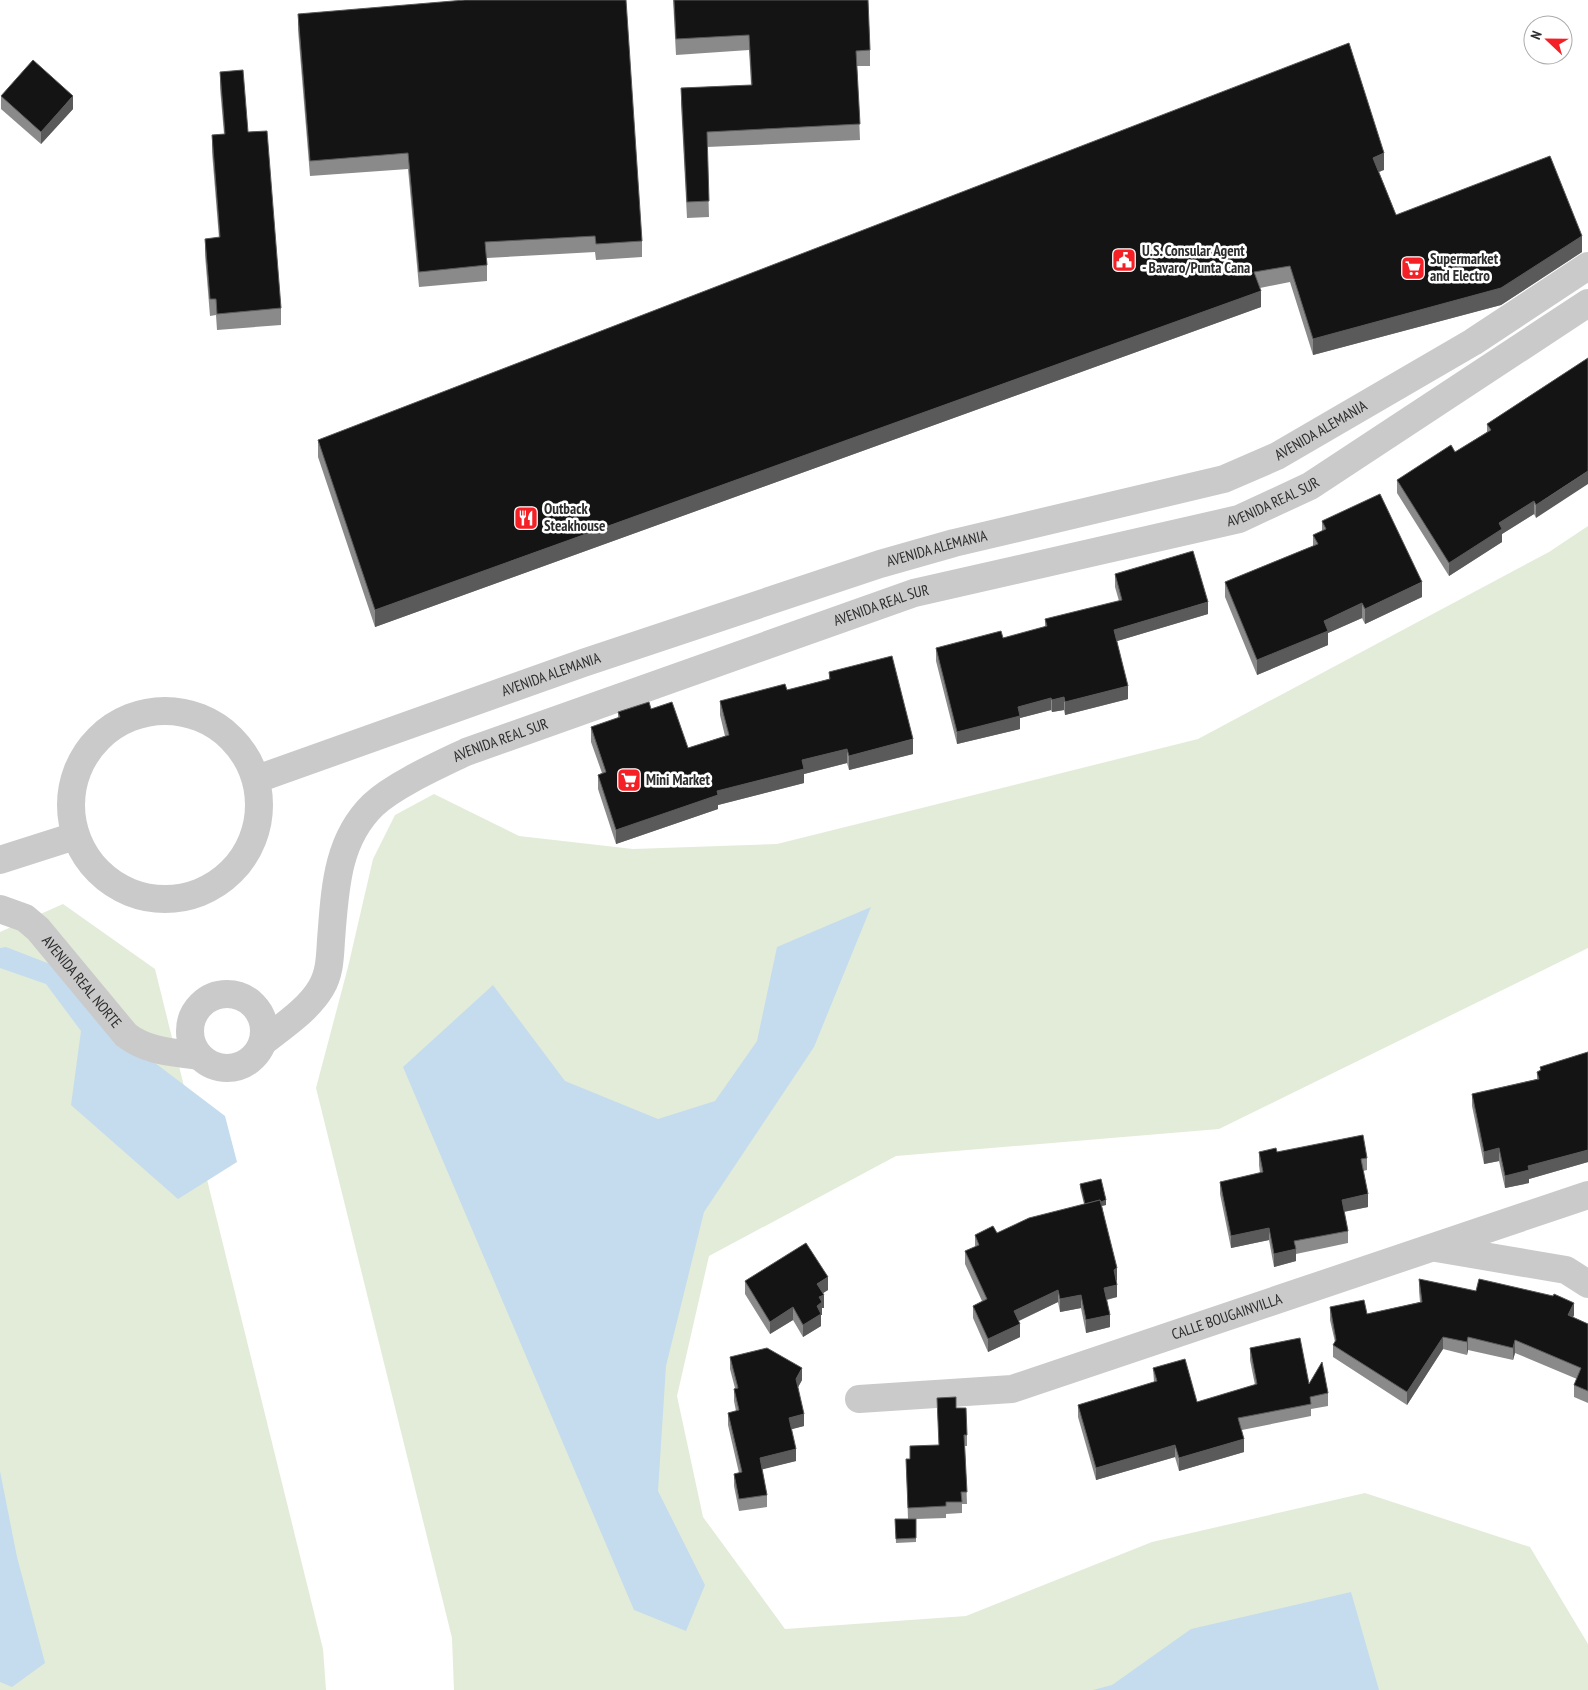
<svg xmlns="http://www.w3.org/2000/svg" width="1588" height="1690" font-family="'PT Sans Narrow',sans-serif">
<style>
.green{fill:#e3ecd9}
.water{fill:#c4dcee}
.lines{fill:none;stroke-linecap:round;stroke-linejoin:round}
.minor{stroke:#cacaca;stroke-width:28}
.wall{fill:#8a8a8a}
.shaded-wall{fill:#5a5a5a}
.building{fill:#141414;stroke:#5a5a5a}
.labels{text-anchor:middle;stroke-width:5;stroke-linejoin:round;paint-order:stroke}
.poi-label{font-size:15px;font-weight:bold;fill:#2d2d2d;stroke:#fff;text-anchor:start}
.street-label{font-size:15px;fill:#2d2d2d;stroke:#fff}
</style>
<rect width="100%" height="100%" fill="#fff"/>
<!-- green -->
<g class="green">
<path d="M 1588,526 L 1588,948 L 1219,1129 L 896,1156 L 709,1256 L 677,1396 L 703,1517 L 785,1629 L 966,1616 L 1152,1542 L 1365,1493 L 1530,1547 L 1588,1644 L 1588,1690 L 454,1690 L 452,1638 L 316,1088 L 348,967 L 373,859 L 395,815 L 434,794 L 519,836 L 633,849 L 777,844 L 1198,739 L 1549,552 Z"/>
<path d="M 63,904 L 155,969 L 323,1649 L 326,1690 L 0,1690 L 0,932 Z"/>
</g>
<!-- water -->
<g class="water">
<path d="M 871,907 L 814,1047 L 704,1212 L 666,1366 L 658,1491 L 705,1585 L 686,1631 L 634,1610 L 403,1067 L 493,985 L 565,1081 L 658,1119 L 715,1101 L 757,1041 L 777,947 Z"/>
<path d="M 6,947 L 50,964 L 130,1044 L 225,1116 L 237,1162 L 178,1199 L 71,1105 L 81,1031 L 46,984 L 0,968 L 0,948 Z"/>
<path d="M 0,1471 L 17,1557 L 45,1663 L 12,1687 L 0,1682 Z"/>
<path d="M 1351,1592 L 1379,1690 L 1093,1690 L 1112,1685 L 1191,1629 Z"/>
</g>
<g class="lines">
<!-- minor -->
<g class="minor">
<circle cx="165" cy="805" r="94"/>
<path id="s1" d="M 257,779 L 583,663 L 880,564 L 954,543 L 1224,479 L 1277,456 L 1473,342 L 1588,266"/>
<path d="M 0,860 L 75,836"/>
<path id="s2" d="M 0,909 L 25,918 L 38,929 L 126,1035 C 148,1052 173,1052 199,1056"/>
<circle cx="227" cy="1031" r="37"/>
<path id="s3" d="M 263,1042 C 283,1026 308,1010 321,988 C 330,973 330,956 331,940 C 335,891 336,841 373,805 C 394,785 439,765 466,752 L 914,593 L 1239,519 L 1310,486 L 1588,303"/>
<path d="M 1436,1248 L 1566,1270 L 1588,1284"/>
<path id="s4" d="M 859,1399 L 1012,1389 L 1588,1195"/>
</g>
</g>
<!-- wall -->
<g class="wall">
<path d="M 673,0 L 868,0 L 870,50 L 870,66 L 857,66 L 860,140 L 707,147 L 709,217 L 687,218 L 681,104 L 681,88 L 751,85 L 749,50 L 676,55 Z"/>
<path d="M 298,14 L 642,241 L 642,257 L 596,260 L 595,252 L 487,258 L 487,281 L 419,287 L 408,169 L 310,176 L 298,30 Z"/>
<path d="M 220,72 L 248,132 L 281,308 L 281,325 L 217,330 L 216,315 L 210,316 L 205,255 L 205,239 L 219,238 L 212,152 L 212,135 L 224,134 L 220,88 Z"/>
<path d="M 1,96 L 73,109 L 41,144 L 1,109 Z"/>
<path d="M 1384,170 L 1379,172 L 1396,215 L 1582,252 L 1501,305 L 1313,355 L 1290,282 L 1260,288 L 1261,307 L 375,627 L 318,457 L 318,440 Z"/>
<path d="M 1588,358 L 1536,518 L 1534,514 L 1502,534 L 1502,542 L 1449,576 L 1397,493 L 1397,480 L 1455,452 L 1487,432 L 1487,424 Z"/>
<path d="M 1322,521 L 1422,597 L 1365,624 L 1362,618 L 1328,633 L 1328,645 L 1257,675 L 1225,597 L 1225,582 L 1313,546 L 1313,535 L 1322,531 Z"/>
<path d="M 1115,574 L 1208,614 L 1117,641 L 1128,699 L 1065,715 L 1064,710 L 1052,712 L 1051,710 L 1020,718 L 1020,729 L 957,744 L 936,661 L 936,648 L 1003,638 L 1045,627 L 1045,619 L 1119,601 L 1115,587 Z"/>
<path d="M 829,672 L 913,754 L 849,770 L 847,763 L 804,774 L 804,783 L 718,805 L 718,809 L 616,844 L 598,789 L 598,775 L 602,773 L 591,742 L 591,727 L 618,718 L 618,712 L 651,709 L 688,748 L 725,736 L 720,715 L 720,701 L 787,690 L 829,679 Z"/>
<path d="M 1588,1052 L 1588,1162 L 1529,1179 L 1529,1183 L 1505,1188 L 1499,1161 L 1484,1164 L 1472,1106 L 1472,1094 L 1537,1079 L 1537,1072 L 1540,1071 L 1540,1067 Z"/>
<path d="M 1259,1152 L 1367,1158 L 1367,1170 L 1363,1171 L 1368,1207 L 1344,1212 L 1348,1231 L 1348,1243 L 1296,1254 L 1296,1261 L 1274,1267 L 1269,1240 L 1231,1248 L 1220,1194 L 1220,1182 L 1260,1173 L 1259,1165 Z"/>
<path d="M 1080,1184 L 1106,1205 L 1102,1206 L 1117,1280 L 1116,1281 L 1117,1297 L 1107,1300 L 1110,1327 L 1086,1333 L 1081,1308 L 1060,1312 L 1058,1302 L 1019,1321 L 1020,1337 L 988,1352 L 973,1318 L 973,1306 L 982,1301 L 965,1264 L 965,1251 L 975,1247 L 975,1235 L 997,1233 L 1084,1204 L 1080,1188 Z"/>
<path d="M 1419,1279 L 1574,1315 L 1573,1317 L 1588,1324 L 1588,1403 L 1574,1397 L 1574,1385 L 1577,1379 L 1515,1353 L 1513,1360 L 1468,1350 L 1467,1355 L 1443,1349 L 1407,1405 L 1333,1357 L 1333,1345 L 1335,1342 L 1330,1320 L 1330,1307 L 1367,1314 L 1420,1302 L 1419,1291 Z"/>
<path d="M 745,1281 L 828,1290 L 822,1293 L 824,1308 L 822,1308 L 822,1315 L 821,1315 L 821,1326 L 803,1337 L 793,1320 L 770,1334 L 745,1294 Z"/>
<path d="M 1250,1348 L 1309,1384 L 1328,1393 L 1328,1406 L 1311,1409 L 1311,1416 L 1242,1430 L 1244,1452 L 1179,1471 L 1175,1457 L 1096,1480 L 1078,1417 L 1078,1405 L 1154,1382 L 1153,1368 L 1197,1402 L 1255,1385 L 1250,1360 Z"/>
<path d="M 730,1357 L 802,1380 L 798,1387 L 804,1426 L 791,1429 L 796,1461 L 762,1469 L 767,1495 L 767,1507 L 739,1511 L 734,1486 L 734,1474 L 739,1473 L 728,1425 L 728,1413 L 736,1411 L 734,1401 L 734,1389 L 735,1388 L 730,1369 Z"/>
<path d="M 937,1398 L 956,1408 L 967,1435 L 967,1446 L 965,1446 L 967,1504 L 962,1504 L 962,1513 L 946,1514 L 946,1518 L 916,1519 L 916,1542 L 896,1543 L 895,1519 L 908,1519 L 906,1459 L 910,1459 L 939,1445 Z"/>
</g>
<!-- shaded-wall -->
<g class="shaded-wall">
<path d="M 73,96 L 73,109 L 41,144 L 41,132 Z"/>
<path d="M 1384,153 L 1384,170 L 1373,174 L 1373,158 Z"/>
<path d="M 1582,236 L 1582,252 L 1501,305 L 1313,355 L 1313,339 Z"/>
<path d="M 1261,291 L 1261,307 L 375,627 L 375,610 Z"/>
<path d="M 1588,471 L 1588,484 L 1536,518 L 1536,505 Z"/>
<path d="M 1534,501 L 1534,514 L 1502,534 L 1502,542 L 1449,576 L 1449,563 L 1499,523 Z"/>
<path d="M 1422,582 L 1422,597 L 1365,624 L 1365,609 Z"/>
<path d="M 1208,602 L 1208,614 L 1114,642 L 1114,630 Z"/>
<path d="M 1362,603 L 1362,618 L 1328,633 L 1328,645 L 1257,675 L 1257,660 L 1324,621 Z"/>
<path d="M 1128,686 L 1128,699 L 1065,715 L 1065,702 Z"/>
<path d="M 1064,697 L 1064,710 L 1052,712 L 1052,700 Z"/>
<path d="M 1051,698 L 1051,710 L 1020,718 L 1020,729 L 957,744 L 957,732 L 1018,707 Z"/>
<path d="M 913,739 L 913,754 L 849,770 L 849,756 Z"/>
<path d="M 847,749 L 847,763 L 804,774 L 804,783 L 718,805 L 718,809 L 616,844 L 616,830 L 717,791 L 802,760 Z"/>
<path d="M 1499,1148 L 1499,1161 L 1484,1164 L 1484,1152 Z"/>
<path d="M 1588,1150 L 1588,1162 L 1529,1179 L 1529,1183 L 1505,1188 L 1505,1176 L 1528,1166 Z"/>
<path d="M 1368,1194 L 1368,1207 L 1342,1212 L 1342,1200 Z"/>
<path d="M 1106,1200 L 1106,1205 L 1085,1209 L 1085,1205 Z"/>
<path d="M 1269,1228 L 1269,1240 L 1231,1248 L 1231,1236 Z"/>
<path d="M 1296,1249 L 1296,1261 L 1274,1267 L 1274,1254 Z"/>
<path d="M 1117,1268 L 1117,1280 L 1114,1282 L 1114,1270 Z"/>
<path d="M 828,1277 L 828,1290 L 817,1297 L 817,1284 Z"/>
<path d="M 1117,1285 L 1117,1297 L 1104,1300 L 1104,1288 Z"/>
<path d="M 1058,1290 L 1058,1302 L 1014,1323 L 1014,1311 Z"/>
<path d="M 824,1295 L 824,1308 L 822,1308 L 822,1315 L 821,1315 L 821,1326 L 803,1337 L 803,1325 L 819,1297 Z"/>
<path d="M 1081,1295 L 1081,1308 L 1060,1312 L 1060,1299 Z"/>
<path d="M 1574,1303 L 1574,1315 L 1568,1328 L 1568,1315 Z"/>
<path d="M 793,1307 L 793,1320 L 770,1334 L 770,1322 Z"/>
<path d="M 1110,1315 L 1110,1327 L 1086,1333 L 1086,1320 Z"/>
<path d="M 1020,1324 L 1020,1337 L 988,1352 L 988,1339 Z"/>
<path d="M 1443,1337 L 1443,1349 L 1407,1405 L 1407,1392 Z"/>
<path d="M 1468,1337 L 1468,1350 L 1467,1355 L 1467,1342 Z"/>
<path d="M 1515,1340 L 1515,1353 L 1513,1360 L 1513,1348 Z"/>
<path d="M 802,1368 L 802,1380 L 796,1391 L 796,1379 Z"/>
<path d="M 804,1414 L 804,1426 L 789,1430 L 789,1418 Z"/>
<path d="M 1244,1439 L 1244,1452 L 1179,1471 L 1179,1458 Z"/>
<path d="M 1175,1445 L 1175,1457 L 1096,1480 L 1096,1468 Z"/>
<path d="M 796,1449 L 796,1461 L 760,1470 L 760,1458 Z"/>
</g>
<!-- building -->
<g class="building">
<path d="M 465,0 L 626,0 L 642,241 L 596,244 L 595,236 L 485,242 L 487,265 L 419,272 L 408,153 L 310,161 L 298,14 Z"/>
<path d="M 674,0 L 868,0 L 870,50 L 856,51 L 860,124 L 707,132 L 709,201 L 687,202 L 681,88 L 752,85 L 749,35 L 676,39 Z"/>
<path d="M 1349,43 L 1384,153 L 1373,158 L 1396,215 L 1550,156 L 1582,236 L 1501,288 L 1313,339 L 1290,266 L 1254,272 L 1261,291 L 375,610 L 318,440 Z"/>
<path d="M 33,60 L 73,96 L 41,132 L 1,96 Z"/>
<path d="M 243,70 L 248,132 L 267,131 L 281,308 L 217,314 L 216,299 L 210,299 L 205,239 L 220,237 L 212,135 L 225,134 L 220,72 Z"/>
<path d="M 1588,358 L 1588,471 L 1536,505 L 1534,501 L 1499,523 L 1502,529 L 1449,563 L 1397,480 L 1451,445 L 1455,452 L 1491,430 L 1487,424 Z"/>
<path d="M 1380,494 L 1422,582 L 1365,609 L 1362,603 L 1324,621 L 1328,631 L 1257,660 L 1225,582 L 1318,544 L 1313,535 L 1326,529 L 1322,521 Z"/>
<path d="M 1193,551 L 1208,602 L 1114,630 L 1128,686 L 1065,702 L 1064,697 L 1052,700 L 1051,698 L 1018,707 L 1020,716 L 957,732 L 936,648 L 1001,631 L 1003,638 L 1047,626 L 1045,619 L 1122,600 L 1115,574 Z"/>
<path d="M 892,656 L 913,739 L 849,756 L 847,749 L 802,760 L 804,769 L 717,791 L 718,795 L 616,830 L 598,775 L 606,772 L 591,727 L 620,717 L 618,712 L 649,702 L 651,709 L 672,702 L 688,748 L 729,735 L 720,701 L 785,684 L 787,690 L 830,679 L 829,672 Z"/>
<path d="M 1588,1052 L 1588,1150 L 1528,1166 L 1529,1170 L 1505,1176 L 1499,1148 L 1484,1152 L 1472,1094 L 1539,1079 L 1537,1072 L 1541,1070 L 1540,1067 Z"/>
<path d="M 1363,1135 L 1367,1158 L 1361,1159 L 1368,1194 L 1342,1200 L 1348,1231 L 1294,1241 L 1296,1249 L 1274,1254 L 1269,1228 L 1231,1236 L 1220,1182 L 1263,1172 L 1259,1152 L 1276,1148 L 1277,1152 Z"/>
<path d="M 1101,1179 L 1106,1200 L 1101,1202 L 1100,1200 L 1085,1204 L 1080,1184 Z"/>
<path d="M 1100,1200 L 1117,1268 L 1114,1270 L 1117,1285 L 1104,1288 L 1110,1315 L 1086,1320 L 1081,1295 L 1060,1299 L 1058,1290 L 1014,1311 L 1020,1324 L 988,1339 L 973,1306 L 987,1299 L 965,1251 L 979,1245 L 975,1235 L 993,1226 L 997,1233 L 1029,1218 Z"/>
<path d="M 806,1243 L 828,1277 L 817,1284 L 824,1295 L 819,1297 L 822,1302 L 817,1306 L 821,1314 L 803,1325 L 793,1307 L 770,1322 L 745,1281 Z"/>
<path d="M 1419,1279 L 1476,1291 L 1479,1279 L 1553,1296 L 1554,1294 L 1574,1303 L 1568,1315 L 1588,1324 L 1588,1391 L 1574,1385 L 1581,1368 L 1515,1340 L 1513,1348 L 1468,1337 L 1467,1342 L 1443,1337 L 1407,1392 L 1333,1345 L 1336,1340 L 1330,1307 L 1364,1300 L 1367,1314 L 1422,1302 Z"/>
<path d="M 1300,1338 L 1309,1384 L 1322,1362 L 1328,1393 L 1310,1397 L 1311,1404 L 1238,1418 L 1244,1439 L 1179,1458 L 1175,1445 L 1096,1468 L 1078,1405 L 1157,1381 L 1153,1368 L 1185,1359 L 1197,1402 L 1257,1384 L 1250,1348 Z"/>
<path d="M 767,1348 L 802,1368 L 796,1379 L 804,1414 L 789,1418 L 796,1449 L 760,1458 L 767,1495 L 739,1499 L 734,1474 L 742,1472 L 728,1413 L 739,1410 L 734,1389 L 738,1388 L 730,1357 Z"/>
<path d="M 956,1397 L 956,1408 L 966,1408 L 967,1435 L 964,1435 L 967,1492 L 961,1492 L 962,1502 L 946,1502 L 946,1506 L 908,1508 L 906,1459 L 910,1459 L 910,1446 L 939,1445 L 937,1398 Z"/>
<path d="M 895,1519 L 916,1519 L 916,1538 L 896,1539 Z"/>
</g>
<!-- icons -->
<defs>
<g id="civic-square" transform="scale(1.25)"><rect x="-9" y="-9" width="18" height="18" rx="4" fill="#f42026" stroke="#fff"/><path d="M-.6-6.5H3V-4.5H.6V-3L4-1V1h2V6H-6V1h2V-1L-.6-3ZM-1.2 2.5V6h2.4V2.5Z" fill="#fff"/></g>
<g id="supermarket-square" transform="scale(1.25)"><rect x="-9" y="-9" width="18" height="18" rx="4" fill="#f42026" stroke="#fff"/><path d="M-6-5.5h2.5l.6 2H6L4.5 2H-2.5L-4.4-4H-6ZM-1.5 3.2a1.3 1.3 0 1 0 .1 0ZM3 3.2a1.3 1.3 0 1 0 .1 0Z" fill="#fff"/></g>
<g id="restaurant-square" transform="scale(1.25)"><rect x="-9" y="-9" width="18" height="18" rx="4" fill="#f42026" stroke="#fff"/><path d="M-5-6h1v4h1v-4h1v4h1v-4h1v5L-1.5 .5V6h-2V.5L-5-1ZM5-6V6H3V1.5H1.5Q1.5-4 5-6Z" fill="#fff"/></g>
</defs>
<g fill-rule="evenodd">
<use href="#civic-square" x="1124" y="260"/>
<use href="#supermarket-square" x="1413" y="268"/>
<use href="#restaurant-square" x="526" y="518"/>
<use href="#supermarket-square" x="629" y="780"/>
</g>
<g class="labels">
<!-- poi labels -->
<g class="poi-label">
<text x="1142" y="256">U.S. Consular Agent<tspan x="1142" dy="17">- Bavaro/Punta Cana</tspan></text>
<text x="1430" y="264">Supermarket<tspan x="1430" dy="17">and Electro</tspan></text>
<text x="544" y="514">Outback<tspan x="544" dy="17">Steakhouse</tspan></text>
<text x="646" y="785">Mini Market</text>
</g>
<!-- street labels -->
<g class="street-label">
<text dy="5" stroke="none"><textPath href="#s1" startOffset="1122">AVENIDA ALEMANIA</textPath></text>
<text dy="5" stroke="none"><textPath href="#s3" startOffset="1228">AVENIDA REAL SUR</textPath></text>
<text dy="5" stroke="none"><textPath href="#s1" startOffset="718">AVENIDA ALEMANIA</textPath></text>
<text dy="5" stroke="none"><textPath href="#s3" startOffset="822">AVENIDA REAL SUR</textPath></text>
<text dy="5" stroke="none"><textPath href="#s1" startOffset="312">AVENIDA ALEMANIA</textPath></text>
<text dy="5" stroke="none"><textPath href="#s3" startOffset="418">AVENIDA REAL SUR</textPath></text>
<text dy="5" stroke="none"><textPath href="#s2" startOffset="112">AVENIDA REAL NORTE</textPath></text>
<text dy="5" stroke="none"><textPath href="#s4" startOffset="380">CALLE BOUGAINVILLA</textPath></text>
</g>
</g>
<!-- north arrow -->
<g transform="translate(1548 40) rotate(292)"><circle r="24" fill="#ffffff" stroke="#ababab"/>
<path d="M0-4L9 19L0 12L-9 19Z" fill="#f42026"/>
<text y="-8" font-size="14" font-weight="bold" text-anchor="middle" fill="#2d2d2d">N</text>
</g>
</svg>
